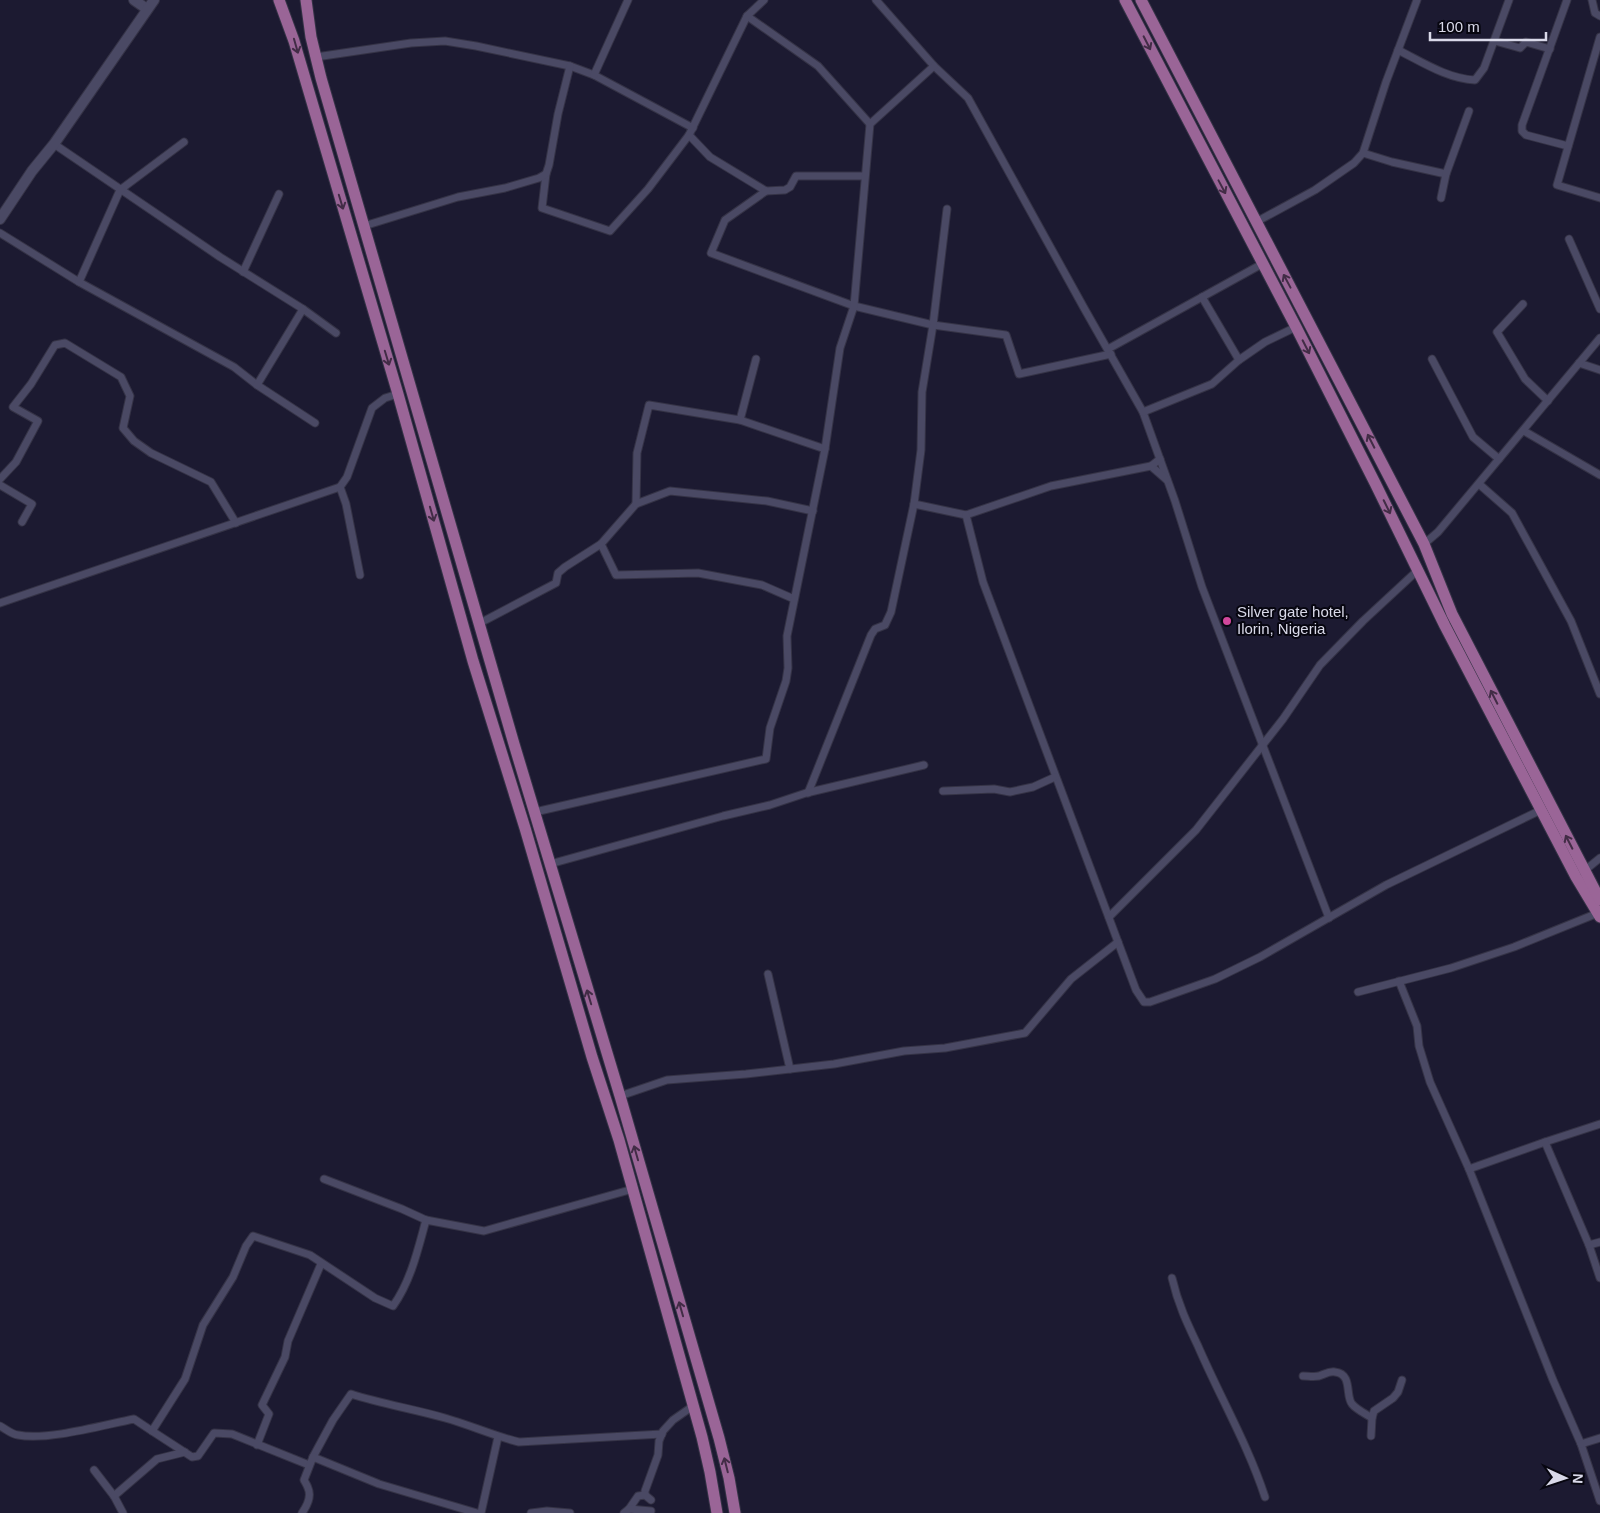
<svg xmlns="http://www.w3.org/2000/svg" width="1600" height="1513" font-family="Helvetica,sans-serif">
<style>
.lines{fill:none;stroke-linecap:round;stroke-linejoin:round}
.street-casing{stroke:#353346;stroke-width:9}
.secondary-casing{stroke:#353346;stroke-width:12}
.primary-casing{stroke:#353346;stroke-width:13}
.street{stroke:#4a4964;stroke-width:7}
.secondary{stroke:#4a4964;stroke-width:10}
.primary{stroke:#9a6597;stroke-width:11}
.oneway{stroke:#422c46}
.hotel-dot{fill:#d1479c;stroke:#070610;stroke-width:2}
.labels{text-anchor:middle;stroke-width:4;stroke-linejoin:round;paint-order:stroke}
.poi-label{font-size:15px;fill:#d9d9e9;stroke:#070610;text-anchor:start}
</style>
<rect width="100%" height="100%" fill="#1c1a31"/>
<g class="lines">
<!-- street casing -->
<g class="street-casing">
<g id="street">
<path d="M 876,0 L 934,66 L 968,98 L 1084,308 L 1143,412 L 1175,501 L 1202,587 L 1329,918"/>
<path d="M 1567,0 L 1522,125 L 1522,131 L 1526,135 L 1568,146"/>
<path d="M 1592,0 L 1595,13 L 1600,16"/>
<path d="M 747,16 L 818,66 L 870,124"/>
<path d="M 1600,37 L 1557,185 L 1600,198"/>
<path d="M 1495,41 L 1520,48 L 1526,42 L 1550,49"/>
<path d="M 1398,50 C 1422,62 1448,79 1475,80 L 1484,68 L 1509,0"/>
<path d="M 316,57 L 411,43 L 445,41 L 476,46 L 570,66 L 594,75 L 693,128"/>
<path d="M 594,75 L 628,0"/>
<path d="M 689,135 L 710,157 L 766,191 L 785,190 L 790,187 L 796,176 L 864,176"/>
<path d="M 54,144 L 220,257 L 303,309 L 336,333"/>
<path d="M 1363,153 L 1392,162 L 1446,174"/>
<path d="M 546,174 L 542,208 L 610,231 L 648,189 L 689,135 L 747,16 L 764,0"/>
<path d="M 766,191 L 725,220 L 711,253 L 854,306 L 933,325 L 1006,335 L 1019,374 L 1111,354"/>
<path d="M 1441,198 L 1446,174 L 1469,111"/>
<path d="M 1256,222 L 1315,190 L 1354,163 L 1363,153 L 1386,82 L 1417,0"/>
<path d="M 364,226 L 458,197 L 505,188 L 539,178 L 546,174 L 549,165 L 558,114 L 570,66"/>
<path d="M 0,233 L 79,282 L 234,367 L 257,385 L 315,423"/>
<path d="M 1569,239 L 1600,309"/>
<path d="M 243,272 L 279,194"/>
<path d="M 79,282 L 120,190 L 184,142"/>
<path d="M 1523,304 L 1497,332 L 1525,379 L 1548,401"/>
<path d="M 1108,349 L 1262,264"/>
<path d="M 1432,359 L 1473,437 L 1499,459"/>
<path d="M 1239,360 L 1265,342 L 1296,327"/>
<path d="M 1579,363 L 1600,370"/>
<path d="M 257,385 L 303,309"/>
<path d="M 1143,412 L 1212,384 L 1239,360 L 1202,297"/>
<path d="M 740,420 L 756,359"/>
<path d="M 1524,431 L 1600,475"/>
<path d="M 1151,466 L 1167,480"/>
<path d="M 0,479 L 16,462 L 38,421 L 13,407 L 31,384 L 55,345 L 65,343 L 121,377 L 130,396 L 123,428 L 134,441 L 151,453 L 211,482 L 236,523"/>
<path d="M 1479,484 L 1512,513 L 1571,621 L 1600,694"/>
<path d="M 0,485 L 32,504 L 22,522"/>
<path d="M 636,504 L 601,544 L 616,575 L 698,573 L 762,585 L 794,599"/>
<path d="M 914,504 L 966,515 L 1051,486 L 1151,466 L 1160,459"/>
<path d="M 813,511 L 767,501 L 670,491 L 636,504 L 637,453 L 649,405 L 740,420 L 825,449"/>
<path d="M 966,515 L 983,582 L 1136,990 L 1144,1002 L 1150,1002 L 1215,979 L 1260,957 L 1386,885 L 1541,810"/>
<path d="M 1424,544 L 1438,532 L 1600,338"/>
<path d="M 360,575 L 346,504 L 340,487 L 347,477 L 372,408 L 385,398 L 398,394"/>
<path d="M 0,603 L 340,487"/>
<path d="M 480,623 L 556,583 L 558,573 L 565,567 L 601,544"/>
<path d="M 943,791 L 994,789 L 1010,792 L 1033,787 L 1055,777"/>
<path d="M 808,793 L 871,635 L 875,629 L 885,625 L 891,612 L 914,504 L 921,450 L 922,392 L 933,325 L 947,209"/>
<path d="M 535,812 L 766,759 L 770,728 L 786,681 L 788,668 L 787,636 L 825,449 L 840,348 L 854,306 L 870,124 L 934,66"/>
<path d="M 550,864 L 723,816 L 770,805 L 806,793 L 924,765"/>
<path d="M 1584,871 L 1600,858"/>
<path d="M 1109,917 L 1196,830 L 1283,719 L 1320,665 L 1363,621 L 1418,570"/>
<path d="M 768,974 L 790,1069"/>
<path d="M 1399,981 L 1417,1026 L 1419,1046 L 1430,1082 L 1469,1169 L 1553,1380 L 1581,1444 L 1600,1501"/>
<path d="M 1358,992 L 1451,968 L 1514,947 L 1598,913"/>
<path d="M 620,1096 L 667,1080 L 746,1074 L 834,1064 L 904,1051 L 945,1048 L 1025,1033 L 1071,979 L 1118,942"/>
<path d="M 1545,1142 L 1600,1124"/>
<path d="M 1469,1169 L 1545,1142 L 1589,1245 L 1600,1278"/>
<path d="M 324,1179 L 402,1209 L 426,1220"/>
<path d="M 1589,1245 L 1600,1242"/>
<path d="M 1172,1278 C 1178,1304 1187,1323 1198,1346 C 1220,1397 1248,1445 1265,1497"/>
<path d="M 1303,1376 C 1308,1376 1314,1377 1319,1376 C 1325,1374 1329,1371 1335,1372 C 1353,1374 1345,1396 1352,1404 C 1357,1410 1366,1414 1372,1418"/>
<path d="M 0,1426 C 6,1429 11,1434 18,1435 C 47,1441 103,1425 134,1419 L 152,1431"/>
<path d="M 1371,1436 L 1372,1418 L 1374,1411 L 1393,1398 L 1398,1392 L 1402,1380"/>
<path d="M 1581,1444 L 1600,1438"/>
<path d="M 257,1445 L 269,1414 L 262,1405 L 285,1357 L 288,1341 L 321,1264"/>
<path d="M 313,1457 L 333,1420 L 351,1394 C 382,1404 414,1409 445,1418 C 470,1425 494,1436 519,1442 L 662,1434"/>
<path d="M 309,1465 L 232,1434 L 214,1433 L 198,1456 L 192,1457 L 152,1431 L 185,1379 L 203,1325 L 233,1277 L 246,1246 L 253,1236 L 310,1255 L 375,1298 L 393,1306 C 411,1281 418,1249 426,1220 L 484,1231 L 633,1189"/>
<path d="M 94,1470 L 114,1496 L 123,1513"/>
<path d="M 645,1495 L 645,1491 L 658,1455 L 659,1441 L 663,1431 L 673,1420 L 693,1406"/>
<path d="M 114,1496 L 157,1459 L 185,1452"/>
<path d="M 629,1509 L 638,1496 L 645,1495 L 651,1500"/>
<path d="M 302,1513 C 307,1506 312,1497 308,1488 C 307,1485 305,1482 304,1480 L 313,1457 L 379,1484 L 477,1513"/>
<path d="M 481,1513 L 498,1437"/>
<path d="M 531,1513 L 547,1511 L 570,1513"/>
<path d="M 624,1513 L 629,1509 L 651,1511"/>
</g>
</g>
<!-- secondary casing -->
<g class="secondary-casing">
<g id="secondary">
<path d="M 134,0 L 147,9"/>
<path d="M 0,219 L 32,171 L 54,144 L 154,0"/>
</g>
</g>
<!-- primary casing -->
<g class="primary-casing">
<g id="primary">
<path d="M 279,0 L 294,41 L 398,394 L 473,661 L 525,828 L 592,1057 L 619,1140 L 702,1437 L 710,1472 L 717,1513"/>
<path d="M 306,0 L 311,37 L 321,78 L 514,744 L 620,1096 L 719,1438 L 729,1478 L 735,1513"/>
<path d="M 1125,0 L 1296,327 L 1375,483 L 1445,626 L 1576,877 L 1600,917"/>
<path d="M 1141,0 L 1424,544 L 1452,614 L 1600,900"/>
</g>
</g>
<!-- street -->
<use href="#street" class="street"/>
<!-- secondary -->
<use href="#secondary" class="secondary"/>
<!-- primary -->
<use href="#primary" class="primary"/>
</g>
<!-- one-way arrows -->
<defs><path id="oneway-shaft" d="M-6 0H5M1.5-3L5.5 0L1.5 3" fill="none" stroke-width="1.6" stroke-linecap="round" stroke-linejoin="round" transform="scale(1.25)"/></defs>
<g class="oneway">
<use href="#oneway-shaft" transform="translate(1147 43) rotate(63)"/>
<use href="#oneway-shaft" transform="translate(296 46) rotate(74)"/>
<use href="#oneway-shaft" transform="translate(1222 187) rotate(62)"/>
<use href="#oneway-shaft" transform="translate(341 202) rotate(73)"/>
<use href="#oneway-shaft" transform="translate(1287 281) rotate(-118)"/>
<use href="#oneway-shaft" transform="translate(1306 347) rotate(63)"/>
<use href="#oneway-shaft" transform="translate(387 358) rotate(73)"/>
<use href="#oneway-shaft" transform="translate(1371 441) rotate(-117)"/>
<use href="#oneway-shaft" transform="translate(1387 507) rotate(64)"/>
<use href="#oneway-shaft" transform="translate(432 514) rotate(74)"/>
<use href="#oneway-shaft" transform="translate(1494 697) rotate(-117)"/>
<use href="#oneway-shaft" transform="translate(1569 842) rotate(-117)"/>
<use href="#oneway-shaft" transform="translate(589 997) rotate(-107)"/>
<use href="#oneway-shaft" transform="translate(636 1153) rotate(-106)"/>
<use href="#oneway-shaft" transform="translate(681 1309) rotate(-106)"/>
<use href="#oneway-shaft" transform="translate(726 1465) rotate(-104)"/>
</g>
<!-- markers -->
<circle class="hotel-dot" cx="1227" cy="621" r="5"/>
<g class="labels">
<!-- poi labels -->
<g class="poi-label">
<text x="1237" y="617">Silver gate hotel,<tspan x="1237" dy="17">Ilorin, Nigeria</tspan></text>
</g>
</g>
<!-- north arrow -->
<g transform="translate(1565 1478) rotate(93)" stroke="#070610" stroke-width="4" paint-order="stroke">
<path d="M0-4L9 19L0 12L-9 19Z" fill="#d9d9e9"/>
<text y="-8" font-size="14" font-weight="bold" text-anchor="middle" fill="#d9d9e9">N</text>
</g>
<!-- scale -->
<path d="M1430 32v8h116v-8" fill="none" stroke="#d9d9e9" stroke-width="2.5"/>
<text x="1438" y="32" font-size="15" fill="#d9d9e9" stroke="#070610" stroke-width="4" paint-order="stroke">100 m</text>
</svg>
